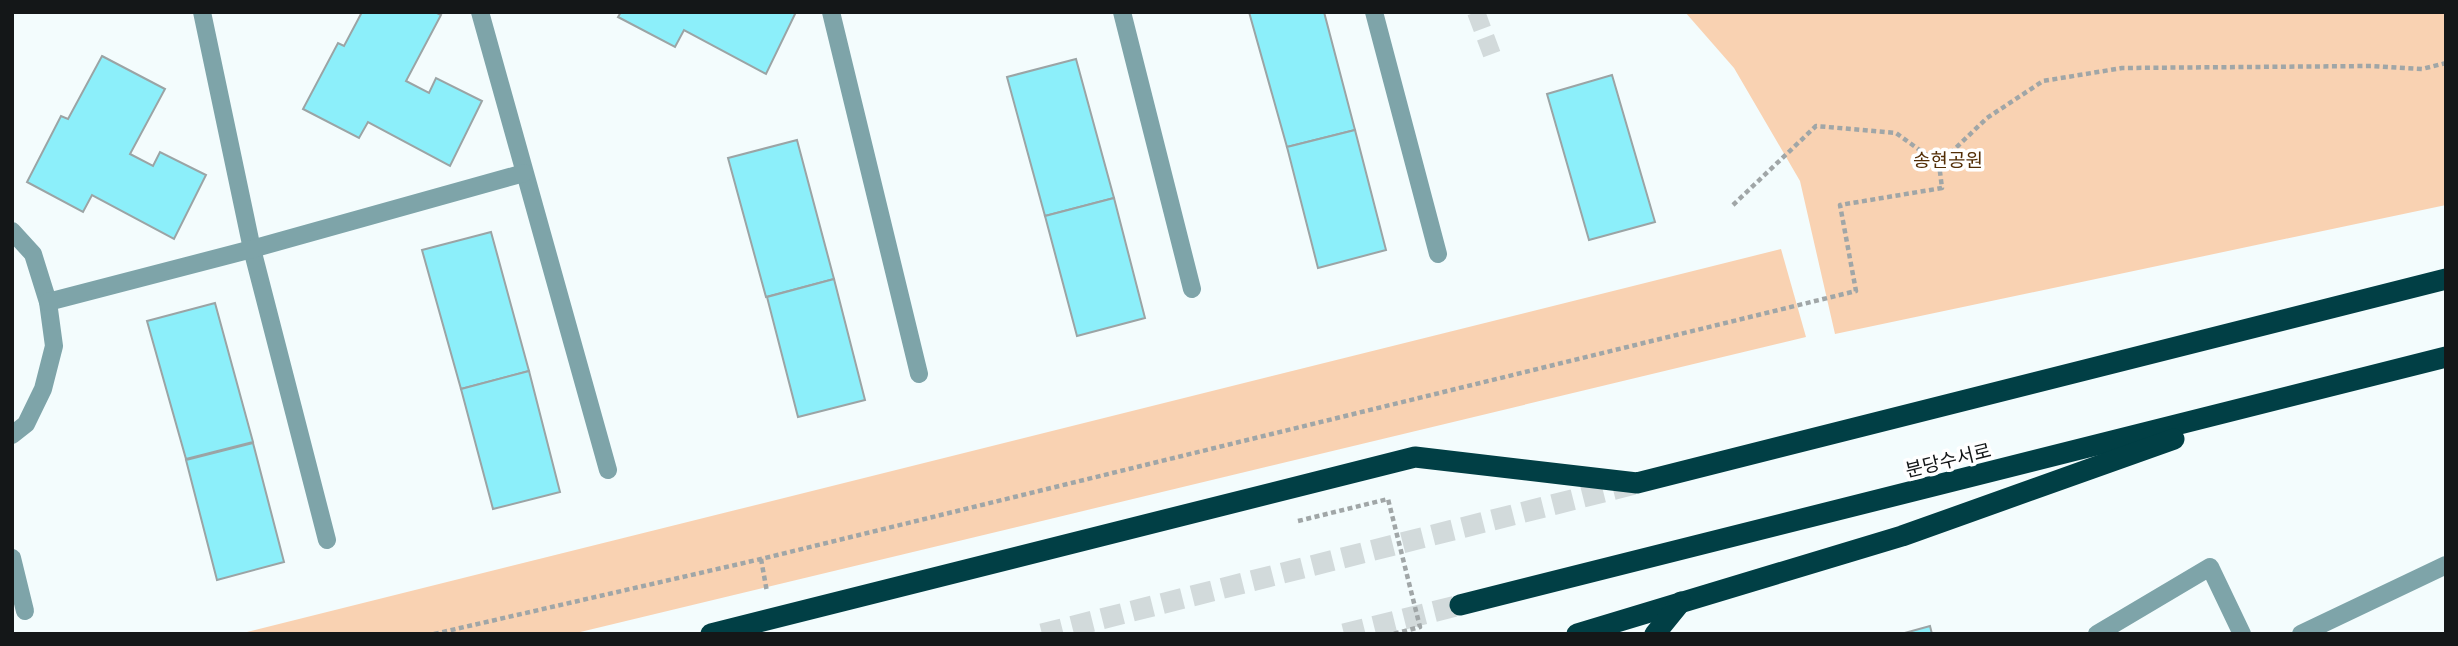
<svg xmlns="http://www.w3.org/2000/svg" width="2458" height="646" font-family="'Golos Text','Noto Sans KR',sans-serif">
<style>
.green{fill:#f9d2b2}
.building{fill:#8ceffa;stroke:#9ba4a5;stroke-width:2}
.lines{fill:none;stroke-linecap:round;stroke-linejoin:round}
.minor-tunnel{stroke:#d2dadb;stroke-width:18;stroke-dasharray:18 9;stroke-linecap:butt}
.highway-tunnel{stroke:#d2dadb;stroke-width:21;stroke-dasharray:21 10;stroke-linecap:butt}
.path{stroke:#a0a6a7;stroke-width:4.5;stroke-dasharray:5 3.5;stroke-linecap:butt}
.minor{stroke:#7ea4a9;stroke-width:18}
.highway{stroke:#013f45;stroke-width:21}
.labels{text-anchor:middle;stroke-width:7;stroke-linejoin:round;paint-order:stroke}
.park-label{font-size:19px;fill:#522d05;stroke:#fff}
.street-label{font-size:19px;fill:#141718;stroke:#fff}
</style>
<rect width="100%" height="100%" fill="#f3fcfd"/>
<!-- green -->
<g class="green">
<path d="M 1685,12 L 2446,12 L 2446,205 L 1835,334 L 1800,181 L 1734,68 Z"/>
<path d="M 1781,249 L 1806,337 L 572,634 L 239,634 Z"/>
</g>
<!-- building -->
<g class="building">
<path d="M 362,12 L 435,12 L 441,15 L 406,81 L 429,93 L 436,78 L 482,101 L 450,166 L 368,122 L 359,138 L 303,109 L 338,43 L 344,46 Z"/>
<path d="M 621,12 L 796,12 L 766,74 L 684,30 L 675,47 L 618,17 Z"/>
<path d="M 1249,12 L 1324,12 L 1355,130 L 1287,147 Z"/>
<path d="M 102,56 L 165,89 L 130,154 L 153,166 L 160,152 L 206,175 L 174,239 L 92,195 L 83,212 L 27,182 L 61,116 L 68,119 Z"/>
<path d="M 1076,59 L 1114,198 L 1045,216 L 1007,77 Z"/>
<path d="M 1612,75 L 1655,222 L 1589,240 L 1547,94 Z"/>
<path d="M 1355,130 L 1386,250 L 1318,268 L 1287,147 Z"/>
<path d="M 797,140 L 834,279 L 766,297 L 728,158 Z"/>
<path d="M 1114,198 L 1145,318 L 1077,336 L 1045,216 Z"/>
<path d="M 491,232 L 529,371 L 461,389 L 422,250 Z"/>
<path d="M 834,279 L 865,400 L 798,417 L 767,297 Z"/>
<path d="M 215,303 L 253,442 L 186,459 L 147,321 Z"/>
<path d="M 529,371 L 560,492 L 493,509 L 461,389 Z"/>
<path d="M 253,443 L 284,562 L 217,580 L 186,460 Z"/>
<path d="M 1930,626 L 1932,634 L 1901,634 Z"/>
</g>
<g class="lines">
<!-- minor-tunnel -->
<path class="minor-tunnel" d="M 1476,12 L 1494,60"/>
<!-- highway-tunnel -->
<g class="highway-tunnel">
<path d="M 1042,634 L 1635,484"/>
<path d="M 1344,634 L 1460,605"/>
</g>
<!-- path -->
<g class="path">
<path d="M 1733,205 L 1816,126 L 1896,133 L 1939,164 L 1987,118 L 2043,81 L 2122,68 L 2372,66 L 2422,69 L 2446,63"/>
<path d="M 1298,521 L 1388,499 L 1420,627 L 1393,634"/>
<path d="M 761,559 L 767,592"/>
<path d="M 434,634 L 761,559 L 1856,291 L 1840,205 L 1942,188 L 1939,164"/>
</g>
<!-- minor -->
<g class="minor">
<path d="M 202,12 L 252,249 L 327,540"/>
<path d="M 480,12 L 608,470"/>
<path d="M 831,12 L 919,374"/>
<path d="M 1122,12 L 1192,289"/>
<path d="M 1374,12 L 1438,254"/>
<path d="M 12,231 L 33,254 L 48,302 L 54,346 L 43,389 L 26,424 L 12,435"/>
<path d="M 48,302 L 252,249 L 524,173"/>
<path d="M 12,558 L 25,611"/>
<path d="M 2097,634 L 2210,567 L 2242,634"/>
<path d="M 2301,634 L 2446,565"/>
</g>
<!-- highway -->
<g class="highway">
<path d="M 1460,605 L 2446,357"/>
<path d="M 711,634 L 1415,457 L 1637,483 L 2446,279"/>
<path d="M 1577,634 L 1902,536 L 2174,439"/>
<path d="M 1655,634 L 1681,602"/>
</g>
</g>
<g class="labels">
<!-- park labels -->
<g class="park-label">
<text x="1948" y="167">송현공원</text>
</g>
<!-- street labels -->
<g class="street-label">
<text transform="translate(1948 460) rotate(-14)" y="7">분당수서로</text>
</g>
</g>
<!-- border -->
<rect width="2458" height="646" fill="none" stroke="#141718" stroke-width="28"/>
</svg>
